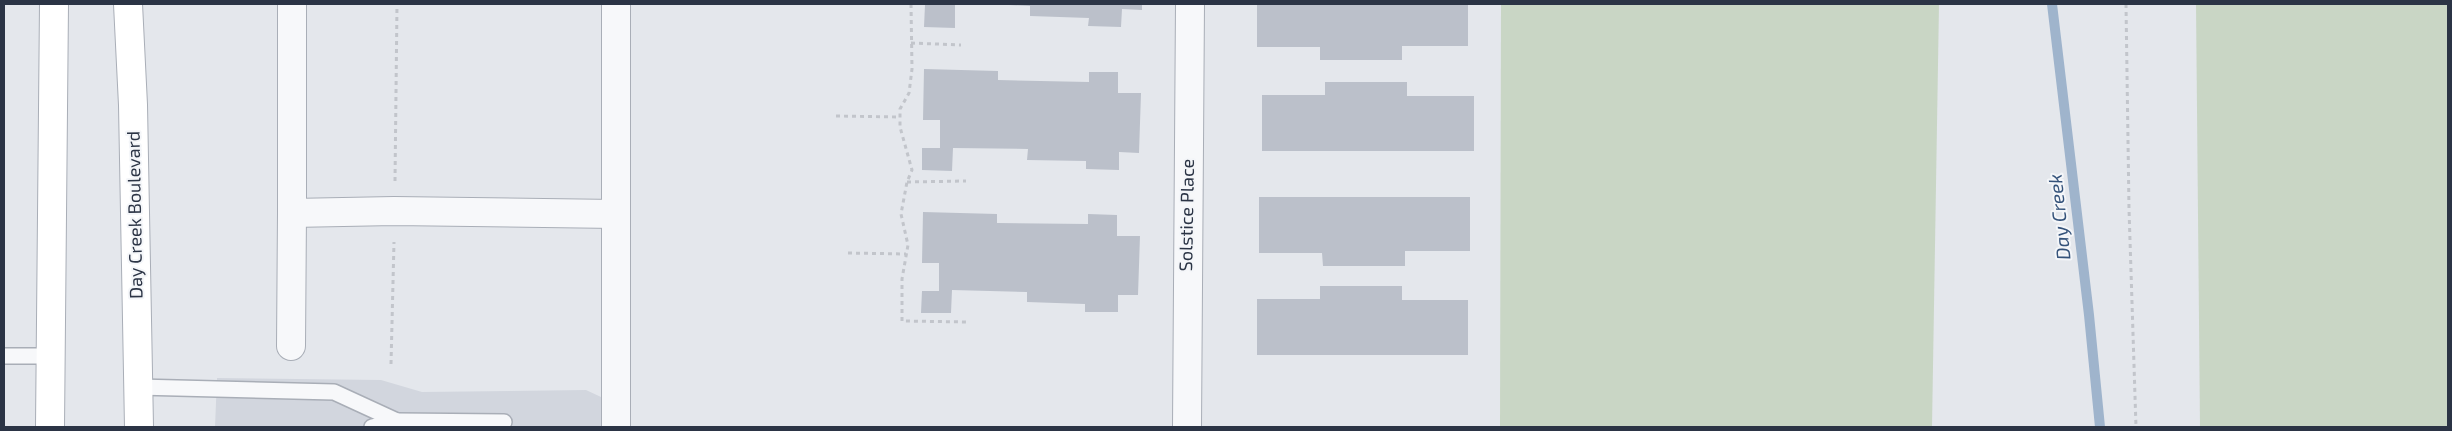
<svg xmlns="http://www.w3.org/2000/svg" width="2452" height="431" font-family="'Exo 2',sans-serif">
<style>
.built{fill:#d2d6de}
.green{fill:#c9d6c5}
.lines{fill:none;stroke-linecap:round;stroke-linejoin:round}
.stream{stroke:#9fb4cc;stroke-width:10}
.building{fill:#bbc0ca}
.lane-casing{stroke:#a9aeb7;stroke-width:18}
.street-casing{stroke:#a9aeb7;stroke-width:30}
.secondary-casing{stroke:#a9aeb7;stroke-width:30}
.path{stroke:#c2c5cb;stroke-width:3;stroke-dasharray:4 4;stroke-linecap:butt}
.lane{stroke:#f7f8fa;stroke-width:15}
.street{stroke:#f7f8fa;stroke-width:28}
.secondary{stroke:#fff;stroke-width:28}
.labels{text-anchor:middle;stroke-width:4;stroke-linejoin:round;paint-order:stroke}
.street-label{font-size:18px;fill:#2b3445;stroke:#f4f6f9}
.water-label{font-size:19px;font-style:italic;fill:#34527a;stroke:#f4f6f9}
</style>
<rect width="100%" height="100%" fill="#e4e7ec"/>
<!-- built -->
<path class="built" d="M 217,378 L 381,380 L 422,392 L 586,390 L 629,410 L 629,427 L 215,427 Z"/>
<!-- green -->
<g class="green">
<path d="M 1501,4 L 1939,4 L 1932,427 L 1500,427 Z"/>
<path d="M 2196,4 L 2448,4 L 2448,427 L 2200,427 Z"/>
</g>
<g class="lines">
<!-- stream -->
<path class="stream" d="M 2052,4 L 2089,315 L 2100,427"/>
</g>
<!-- building -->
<g class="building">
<path d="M 942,4 L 955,4 L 955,28 L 924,27 L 925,5 Z"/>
<path d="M 991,4 L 1142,4 L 1142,10 L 1122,9 L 1121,27 L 1088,26 L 1089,18 L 1030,16 L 1030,6 Z"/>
<path d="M 1257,4 L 1468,4 L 1468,46 L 1402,46 L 1402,60 L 1320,60 L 1320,47 L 1257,47 Z"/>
<path d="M 924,69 L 998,71 L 998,80 L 1089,82 L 1089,72 L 1118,72 L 1118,93 L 1141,93 L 1139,153 L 1119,152 L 1119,170 L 1086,169 L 1086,161 L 1027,160 L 1028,149 L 953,148 L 952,171 L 922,170 L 922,148 L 940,148 L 940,120 L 923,120 Z"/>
<path d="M 1325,82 L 1407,82 L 1407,96 L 1474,96 L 1474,151 L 1262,151 L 1262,95 L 1325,95 Z"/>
<path d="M 1259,197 L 1470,197 L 1470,251 L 1405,251 L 1405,266 L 1323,266 L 1322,253 L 1259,253 Z"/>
<path d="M 923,212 L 997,214 L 997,223 L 1088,224 L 1088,214 L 1117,215 L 1117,236 L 1140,236 L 1138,295 L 1118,295 L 1118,312 L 1085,312 L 1085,304 L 1027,302 L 1027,292 L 952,290 L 951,313 L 921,313 L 922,291 L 939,291 L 939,263 L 922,263 Z"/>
<path d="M 1320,286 L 1402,286 L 1402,300 L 1468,300 L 1468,355 L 1257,355 L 1257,299 L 1320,299 Z"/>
</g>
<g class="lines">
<!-- lane casing -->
<g class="lane-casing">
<g id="lane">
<path d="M 4,356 L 50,356"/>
<path d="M 138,387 L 334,392 L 397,421"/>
<path d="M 372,427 L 397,421 L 504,422"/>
</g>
</g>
<!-- street casing -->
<g class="street-casing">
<g id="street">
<path d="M 292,4 L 292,213 L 394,211 L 616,214"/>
<path d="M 291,346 L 292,213"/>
<path d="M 616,427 L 616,4"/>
<path d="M 1187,427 L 1190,4"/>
</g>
</g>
<!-- secondary casing -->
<g class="secondary-casing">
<g id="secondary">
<path d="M 128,4 L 133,105 L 139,427"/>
<path d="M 50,427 L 54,4"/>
</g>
</g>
<!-- path -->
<g class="path">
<path d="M 911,4 L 912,69 L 909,93 L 900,109 L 900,127 L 912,170 L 907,182 L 901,214 L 908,245 L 902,279 L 902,321 L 966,322"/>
<path d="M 2126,4 L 2129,209 L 2136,427"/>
<path d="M 911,43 L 961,45"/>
<path d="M 836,116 L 900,117"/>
<path d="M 395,181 L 397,4"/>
<path d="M 907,182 L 966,181"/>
<path d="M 848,253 L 906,254"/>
<path d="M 391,364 L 394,242"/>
</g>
<!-- lane -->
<use href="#lane" class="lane"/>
<!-- street -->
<use href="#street" class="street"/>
<!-- secondary -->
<use href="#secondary" class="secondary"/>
</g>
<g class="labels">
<!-- street labels -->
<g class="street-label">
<text transform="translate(135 215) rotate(-91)" y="6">Day Creek Boulevard</text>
<text transform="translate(1187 215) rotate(-89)" y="6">Solstice Place</text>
</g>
<!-- water labels -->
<g class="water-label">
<text transform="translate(2059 217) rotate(-96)" y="7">Day Creek</text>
</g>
</g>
<!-- border -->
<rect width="2452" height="431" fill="none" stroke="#2b3445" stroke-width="10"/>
</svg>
